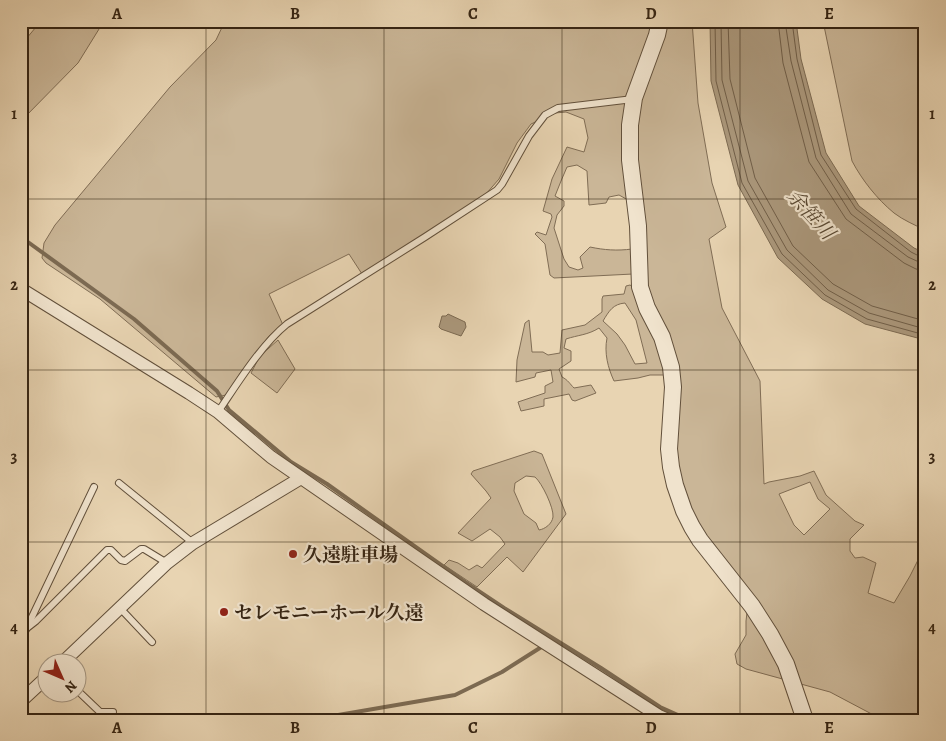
<svg xmlns="http://www.w3.org/2000/svg" width="946" height="741" font-family="Alegreya,'Noto Serif JP',serif">
<style>
.green{fill:#cab697;stroke:#806d55;fill-rule:evenodd}
.water{fill:#ab987c;stroke:#7c6a52}
.lines{fill:none;stroke-linecap:round;stroke-linejoin:round}
.shore{stroke:#705e48;stroke-width:1}
.stream{stroke:#7c6a52;stroke-width:4}
.service-casing{stroke:#62503b;stroke-width:8}
.minor-casing{stroke:#62503b;stroke-width:14}
.tertiary-casing{stroke:#62503b;stroke-width:18}
.service{stroke:#f0e3cd;stroke-width:6}
.minor{stroke:#f0e3cd;stroke-width:12}
.tertiary{stroke:#f0e3cd;stroke-width:16}
.grid{fill:none;stroke:#352413;stroke-width:1;stroke-opacity:0.55}
.poi-dot{fill:#8f2418;stroke:#f0e3cd;stroke-width:2}
.labels{text-anchor:middle;stroke-width:4.5;stroke-linejoin:round;paint-order:stroke}
.poi-label{font-size:19px;font-weight:bold;fill:#352413;stroke:#f0e3cd;text-anchor:start}
.water-label{font-size:20px;font-style:italic;fill:#584732;stroke:#f0e3cd}
.neatline{fill:none;stroke:#352413;stroke-width:2}
.grid-label{font-size:16px;text-anchor:middle;font-weight:bold;fill:#352413}
</style>
<rect width="100%" height="100%" fill="#e8d4b2"/>
<filter id="stains"><feTurbulence type="fractalNoise" baseFrequency=".004" numOctaves="4"/><feColorMatrix values="0 0 0 0 .2 0 0 0 0 .09 0 0 0 0 .02 0 0 0 .5 -.17"/></filter>
<radialGradient id="worn" r=".72"><stop offset=".6" stop-color="#630" stop-opacity="0"/><stop offset="1" stop-color="#630" stop-opacity=".3"/></radialGradient>
<!-- green -->
<g class="green">
<path d="M 41,21 L 104,21 L 78,63 L 21,121 L 21,45 Z"/>
<path d="M 225,21 L 692,21 L 698,103 L 712,183 L 726,227 L 709,239 L 722,308 L 760,381 L 764,484 L 769,482 L 800,476 L 814,471 L 826,495 L 855,521 L 864,525 L 850,539 L 850,551 L 855,558 L 863,557 L 876,563 L 868,593 L 894,603 L 910,576 L 921,554 L 925,555 L 925,720 L 883,720 L 830,692 L 746,669 L 737,664 L 735,654 L 746,635 L 746,621 L 748,604 L 698,529 L 677,473 L 677,375 L 650,375 L 638,378 L 614,381 C 608,368 604,353 607,338 L 599,328 C 588,335 578,335 566,339 L 564,348 L 571,351 L 571,361 L 559,369 L 562,377 C 568,380 570,384 574,388 L 591,385 L 596,393 L 575,401 L 572,400 L 569,394 L 544,399 L 544,406 L 521,411 L 518,402 L 545,393 L 545,386 L 553,382 L 551,370 L 536,373 L 535,377 L 516,382 L 517,360 L 525,323 L 529,320 L 532,352 L 543,352 L 548,355 L 560,353 L 562,330 L 585,325 L 602,312 L 602,299 L 603,296 L 624,294 L 626,286 L 630,285 L 635,288 L 639,206 L 619,195 L 609,197 L 606,203 L 589,205 L 587,171 L 577,165 L 567,167 L 561,181 L 555,196 L 564,201 L 564,206 L 557,215 L 554,228 L 564,259 L 569,267 L 578,270 L 583,268 L 580,257 L 590,247 C 604,250 617,251 632,249 L 633,274 L 554,278 L 550,275 L 545,244 L 535,234 L 537,232 L 546,235 L 552,217 L 551,214 L 543,211 L 552,179 L 567,147 L 584,152 L 588,138 L 584,119 L 566,112 L 555,113 L 531,124 L 517,143 L 499,179 L 485,195 L 362,274 L 349,254 L 269,294 L 283,325 L 269,336 L 241,372 L 226,395 L 216,397 L 100,299 L 46,263 L 42,258 L 44,243 L 55,225 L 170,87 L 216,40 ZM 625,303 L 636,320 L 647,363 L 635,364 L 625,345 L 617,334 L 603,321 C 609,311 613,304 625,303 ZM 810,482 L 818,499 L 830,509 L 804,535 L 794,525 L 779,494 Z"/>
<path d="M 823,21 L 925,21 L 925,230 C 915,225 903,220 894,213 C 877,199 862,180 852,161 Z"/>
<path d="M 278,340 L 295,369 L 277,393 L 251,373 L 260,356 Z"/>
<path d="M 534,451 L 542,454 L 566,514 L 523,572 L 507,557 L 477,587 L 444,565 L 449,560 L 458,563 L 469,570 L 477,565 L 482,568 L 505,544 L 500,537 L 490,529 L 472,541 L 458,533 L 491,498 L 486,491 L 471,474 L 473,471 ZM 526,476 L 535,477 C 542,483 554,508 553,517 C 552,524 545,529 539,530 L 536,523 L 524,514 L 514,491 L 515,483 Z"/>
</g>
<!-- water -->
<g class="water">
<path d="M 710,21 L 796,21 L 801,59 L 826,153 L 859,206 L 914,248 L 925,253 L 925,340 L 865,324 L 822,299 L 778,258 L 738,185 L 711,81 Z"/>
<path d="M 448,314 L 465,322 L 466,327 L 461,336 L 441,329 L 439,327 L 442,316 L 446,316 Z"/>
</g>
<g class="lines">
<!-- shore -->
<g class="shore">
<path d="M 715,21 L 716,81 L 742,183 L 782,254 L 825,295 L 867,319 L 925,335"/>
<path d="M 721,21 L 722,80 L 748,181 L 787,250 L 828,290 L 869,313 L 925,329"/>
<path d="M 728,21 L 730,79 L 755,178 L 793,246 L 833,284 L 872,306 L 925,321"/>
<path d="M 778,21 L 783,63 L 809,162 L 846,219 L 904,263 L 916,269 L 925,271"/>
<path d="M 785,21 L 791,61 L 816,158 L 851,214 L 908,257 L 919,262 L 925,263"/>
<path d="M 792,21 L 797,59 L 821,155 L 856,209 L 911,252 L 921,257 L 925,257"/>
</g>
<!-- stream -->
<g class="stream">
<path d="M 21,237 L 134,319 L 217,391 L 229,410 L 291,462 L 327,484 L 465,582 L 504,608 L 601,668 L 660,707 L 689,720"/>
<path d="M 309,720 L 455,695 L 502,672 L 543,646"/>
</g>
<!-- service casing -->
<g class="service-casing">
<g id="service">
<path d="M 218,412 C 237,384 261,345 287,324 L 425,237 L 497,190 L 502,184 L 529,136 L 545,115 L 558,108 L 633,99"/>
<path d="M 119,483 L 193,543"/>
<path d="M 119,607 L 152,642"/>
<path d="M 27,628 L 36,621 L 107,550 L 111,550 L 121,560 L 125,561 L 141,549 L 144,549 L 167,563"/>
<path d="M 21,640 L 94,487"/>
<path d="M 78,691 L 100,712 L 113,712"/>
</g>
</g>
<!-- minor casing -->
<g class="minor-casing">
<g id="minor">
<path d="M 21,289 L 189,393 L 218,412 L 271,457 L 484,604 L 659,716 L 668,720"/>
<path d="M 61,664 L 167,563 L 193,543 L 301,478"/>
<path d="M 21,701 L 48,676"/>
</g>
</g>
<!-- tertiary casing -->
<g class="tertiary-casing">
<path id="tertiary" d="M 660,21 L 657,35 L 634,98 L 630,125 L 630,160 L 638,226 L 640,287 L 647,308 L 662,337 L 671,367 L 673,387 L 669,449 L 671,467 L 675,485 L 684,511 L 692,527 L 700,540 L 752,606 L 770,634 L 786,664 L 805,720"/>
</g>
<!-- service -->
<use href="#service" class="service"/>
<!-- minor -->
<use href="#minor" class="minor"/>
<!-- tertiary -->
<use href="#tertiary" class="tertiary"/>
</g>
<!-- grid -->
<path class="grid" d="M 206,21 L 206,720M 384,21 L 384,720M 562,21 L 562,720M 740,21 L 740,720M 21,199 L 925,199M 21,370 L 925,370M 21,542 L 925,542"/>
<!-- markers -->
<g class="poi-dot">
<circle cx="293" cy="554" r="5"/>
<circle cx="224" cy="612" r="5"/>
</g>
<g class="labels">
<!-- poi labels -->
<g class="poi-label">
<text x="303" y="561">久遠駐車場</text>
<text x="234" y="619">セレモニーホール久遠</text>
</g>
<!-- water labels -->
<g class="water-label">
<text transform="translate(811 214) rotate(48)" y="7">余笹川</text>
</g>
</g>
<!-- margin -->
<rect width="946" height="741" fill="none" stroke="#e8d4b2" stroke-width="55"/>
<!-- north arrow -->
<g transform="translate(62 678) rotate(135)"><circle r="24" fill="#f0e3cd" stroke="#a59783"/>
<path d="M0-4L9 19L0 12L-9 19Z" fill="#8f2418"/>
<text y="-8" font-size="14" font-weight="bold" text-anchor="middle" fill="#352413">N</text>
</g>
<rect x="28" y="28" width="890" height="686" class="neatline"/>
<g class="grid-label">
<text x="117" y="19">A</text>
<text x="295" y="19">B</text>
<text x="473" y="19">C</text>
<text x="651" y="19">D</text>
<text x="829" y="19">E</text>
<text x="14" y="119">1</text>
<text x="932" y="119">1</text>
<text x="14" y="290">2</text>
<text x="932" y="290">2</text>
<text x="14" y="462">3</text>
<text x="932" y="462">3</text>
<text x="14" y="633">4</text>
<text x="932" y="633">4</text>
<text x="117" y="733">A</text>
<text x="295" y="733">B</text>
<text x="473" y="733">C</text>
<text x="651" y="733">D</text>
<text x="829" y="733">E</text>
</g>
<rect width="100%" height="100%" filter="url(#stains)"/>
<rect width="100%" height="100%" fill="url(#worn)"/>
</svg>
